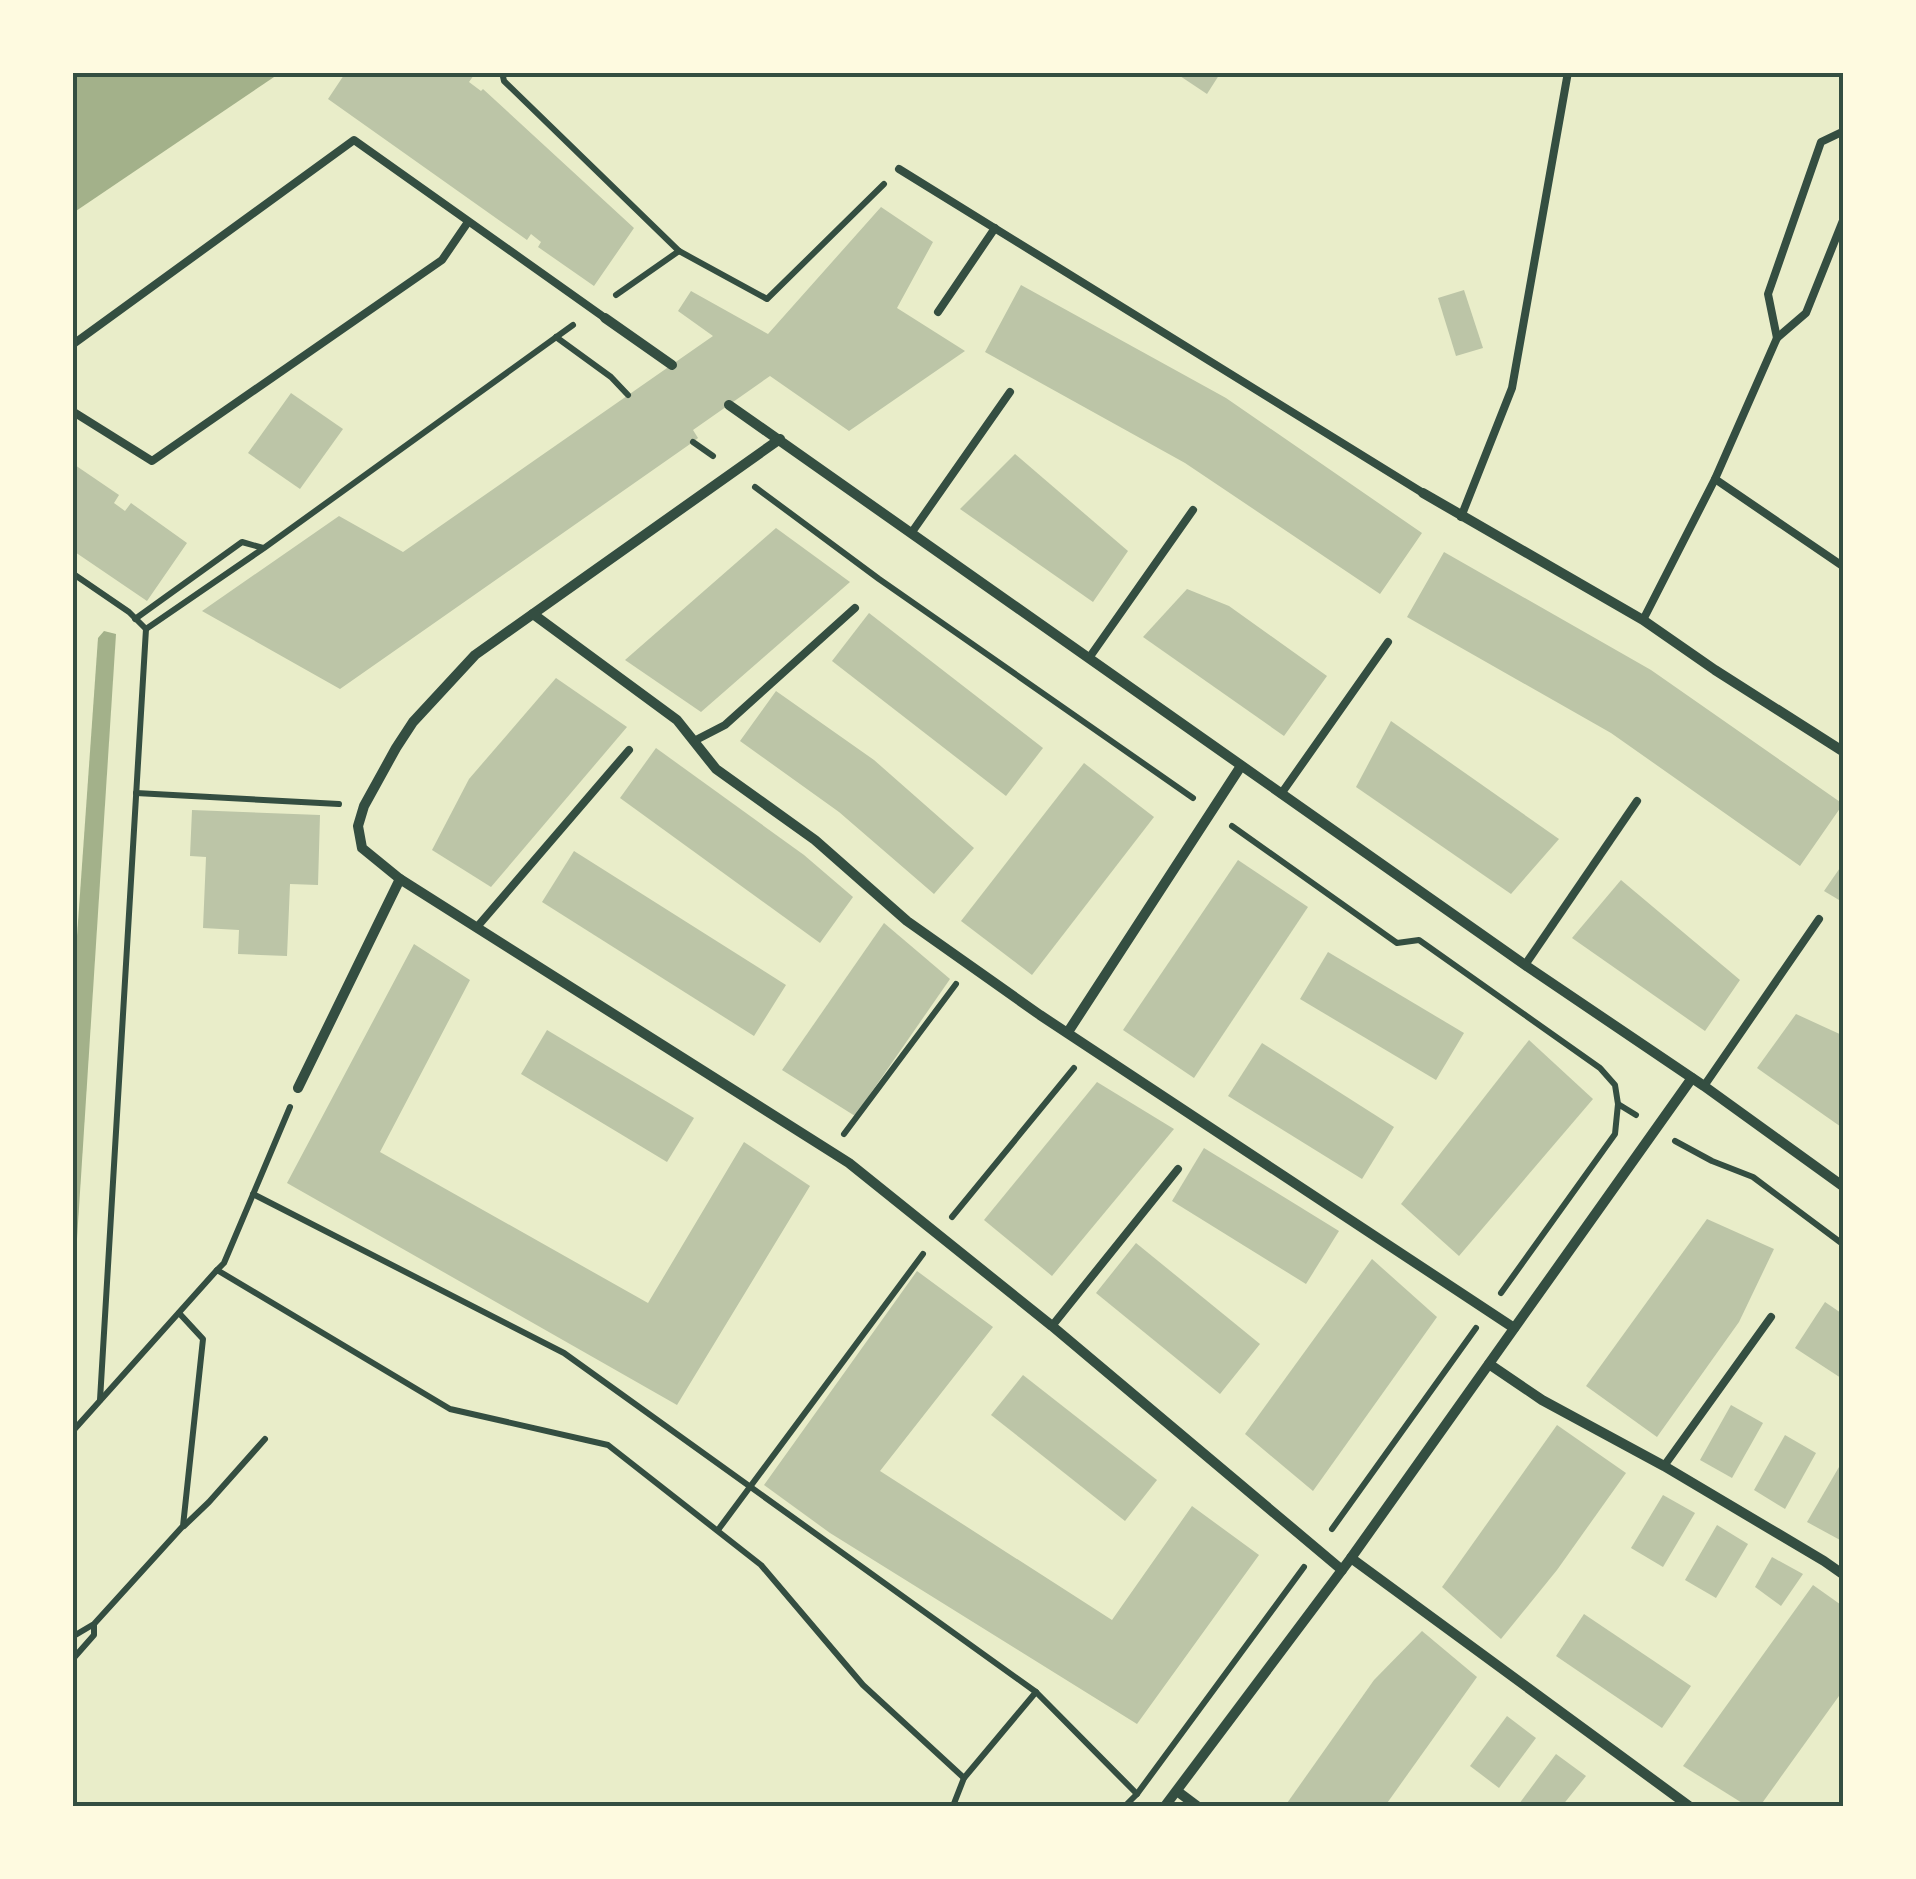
<svg xmlns="http://www.w3.org/2000/svg" width="1916" height="1879" font-family="Poppins,sans-serif">
<style>
.water{fill:#a3b18a}
.building{fill:#bcc5a7}
.lines{fill:none;stroke-linecap:round;stroke-linejoin:round}
.path{stroke:#344e41;stroke-width:6}
.service{stroke:#344e41;stroke-width:8}
.minor{stroke:#344e41;stroke-width:10}
.neatline{fill:none;stroke:#344e41;stroke-width:4}
</style>
<rect width="100%" height="100%" fill="#e9edc9"/>
<!-- water -->
<g class="water">
<path d="M 73,72 L 280,72 L 280,73 L 73,213 Z"/>
<path d="M 104,631 L 116,634 L 73,1301 L 73,993 L 98,638 Z"/>
</g>
<!-- building -->
<g class="building">
<path d="M 346,72 L 476,72 L 469,82 L 481,91 L 483,89 L 634,228 L 594,286 L 538,247 L 541,242 L 531,234 L 527,240 L 328,99 Z"/>
<path d="M 1174,72 L 1221,72 L 1207,94 Z"/>
<path d="M 881,207 L 933,242 L 897,308 L 965,351 L 849,431 L 770,376 L 693,430 L 698,438 L 693,442 L 340,689 L 202,611 L 339,516 L 403,552 L 713,336 L 678,311 L 691,291 L 768,334 Z"/>
<path d="M 1021,285 L 1226,398 L 1422,533 L 1380,594 L 1185,463 L 985,352 Z"/>
<path d="M 1464,290 L 1483,348 L 1456,356 L 1438,298 Z"/>
<path d="M 291,393 L 343,429 L 300,489 L 248,453 Z"/>
<path d="M 1015,454 L 1128,551 L 1093,602 L 960,509 Z"/>
<path d="M 72,463 L 119,495 L 114,503 L 125,511 L 131,503 L 187,543 L 147,601 L 72,550 Z"/>
<path d="M 776,528 L 850,582 L 701,712 L 625,660 Z"/>
<path d="M 1444,552 L 1651,670 L 1843,804 L 1800,866 L 1611,733 L 1407,617 Z"/>
<path d="M 1187,589 L 1229,606 L 1327,676 L 1284,736 L 1143,637 Z"/>
<path d="M 869,613 L 1043,748 L 1006,796 L 832,661 Z"/>
<path d="M 556,678 L 627,727 L 491,887 L 432,850 L 469,779 Z"/>
<path d="M 776,691 L 874,760 L 974,848 L 934,894 L 839,812 L 740,741 Z"/>
<path d="M 1391,721 L 1559,839 L 1511,894 L 1356,787 Z"/>
<path d="M 656,748 L 804,855 L 853,897 L 820,943 L 620,798 Z"/>
<path d="M 1084,763 L 1154,817 L 1032,975 L 961,921 Z"/>
<path d="M 192,810 L 320,815 L 318,885 L 290,884 L 287,956 L 238,954 L 239,930 L 203,928 L 206,857 L 190,856 Z"/>
<path d="M 574,851 L 786,985 L 754,1036 L 542,902 Z"/>
<path d="M 1238,860 L 1308,907 L 1194,1078 L 1123,1030 Z"/>
<path d="M 1844,862 L 1844,903 L 1824,891 Z"/>
<path d="M 1621,880 L 1740,980 L 1705,1031 L 1572,938 Z"/>
<path d="M 884,923 L 950,979 L 855,1116 L 782,1070 Z"/>
<path d="M 414,944 L 470,980 L 380,1152 L 648,1303 L 744,1142 L 810,1186 L 677,1405 L 287,1183 Z"/>
<path d="M 1328,952 L 1464,1033 L 1436,1080 L 1300,999 Z"/>
<path d="M 1796,1014 L 1844,1036 L 1844,1129 L 1757,1068 Z"/>
<path d="M 547,1030 L 694,1118 L 667,1162 L 521,1074 Z"/>
<path d="M 1529,1040 L 1593,1099 L 1459,1256 L 1401,1204 Z"/>
<path d="M 1262,1043 L 1394,1127 L 1362,1179 L 1228,1096 Z"/>
<path d="M 1097,1082 L 1174,1129 L 1052,1276 L 984,1220 Z"/>
<path d="M 1204,1148 L 1339,1231 L 1306,1284 L 1172,1201 Z"/>
<path d="M 1707,1219 L 1774,1249 L 1739,1322 L 1657,1437 L 1586,1386 Z"/>
<path d="M 1136,1243 L 1260,1344 L 1220,1394 L 1096,1293 Z"/>
<path d="M 1372,1259 L 1437,1317 L 1313,1491 L 1245,1434 Z"/>
<path d="M 917,1271 L 993,1327 L 880,1471 L 1112,1620 L 1192,1506 L 1259,1555 L 1137,1724 L 830,1533 L 764,1485 Z"/>
<path d="M 1825,1302 L 1844,1315 L 1844,1380 L 1795,1348 Z"/>
<path d="M 1023,1375 L 1157,1480 L 1125,1521 L 991,1415 Z"/>
<path d="M 1731,1405 L 1763,1423 L 1732,1478 L 1700,1460 Z"/>
<path d="M 1557,1425 L 1626,1473 L 1557,1570 L 1501,1639 L 1442,1587 Z"/>
<path d="M 1785,1435 L 1816,1453 L 1785,1509 L 1754,1490 Z"/>
<path d="M 1839,1467 L 1844,1469 L 1844,1533 L 1840,1540 L 1807,1522 Z"/>
<path d="M 1663,1495 L 1695,1513 L 1663,1567 L 1631,1548 Z"/>
<path d="M 1717,1525 L 1748,1544 L 1716,1598 L 1685,1580 Z"/>
<path d="M 1772,1557 L 1803,1574 L 1781,1606 L 1755,1587 Z"/>
<path d="M 1813,1585 L 1844,1607 L 1844,1689 L 1760,1806 L 1747,1806 L 1683,1766 Z"/>
<path d="M 1584,1614 L 1691,1686 L 1662,1728 L 1556,1656 Z"/>
<path d="M 1422,1631 L 1477,1677 L 1385,1806 L 1285,1806 L 1374,1680 Z"/>
<path d="M 1507,1716 L 1536,1738 L 1499,1788 L 1470,1766 Z"/>
<path d="M 1556,1754 L 1586,1776 L 1562,1806 L 1522,1806 L 1519,1804 Z"/>
</g>
<g class="lines">
<!-- path -->
<g class="path">
<path d="M 502,72 L 504,81 L 679,251 L 616,295"/>
<path d="M 679,251 L 767,299 L 884,184"/>
<path d="M 556,337 L 611,377 L 628,395"/>
<path d="M 693,442 L 713,456"/>
<path d="M 755,487 L 879,579 L 1193,798"/>
<path d="M 72,573 L 129,612 L 146,629"/>
<path d="M 135,619 L 242,542 L 263,548"/>
<path d="M 146,629 L 264,548 L 573,325"/>
<path d="M 136,793 L 339,804"/>
<path d="M 1232,826 L 1397,943 L 1419,940 L 1600,1068 L 1615,1085 L 1618,1104"/>
<path d="M 844,1134 L 956,984"/>
<path d="M 1675,1141 L 1712,1161 L 1753,1177 L 1844,1245"/>
<path d="M 253,1194 L 564,1353 L 1036,1692"/>
<path d="M 952,1217 L 1074,1068"/>
<path d="M 217,1270 L 224,1263 L 290,1107"/>
<path d="M 1501,1293 L 1615,1134 L 1618,1104 L 1636,1115"/>
<path d="M 100,1400 L 146,629"/>
<path d="M 72,1432 L 217,1270 L 450,1409 L 608,1445 L 761,1565 L 863,1685 L 964,1778"/>
<path d="M 184,1526 L 209,1502 L 265,1439"/>
<path d="M 1332,1529 L 1476,1328"/>
<path d="M 718,1530 L 923,1254"/>
<path d="M 72,1637 L 94,1624 L 183,1526 L 203,1339 L 179,1313"/>
<path d="M 72,1660 L 94,1635 L 94,1625"/>
<path d="M 953,1806 L 964,1778 L 1036,1692 L 1137,1794"/>
<path d="M 1125,1806 L 1137,1794 L 1304,1567"/>
</g>
<!-- service -->
<g class="service">
<path d="M 1844,131 L 1821,142 L 1768,294 L 1777,338 L 1715,479 L 1844,567"/>
<path d="M 899,169 L 1423,493"/>
<path d="M 938,312 L 995,228"/>
<path d="M 1777,338 L 1806,313 L 1844,218"/>
<path d="M 72,345 L 354,140 L 605,318"/>
<path d="M 72,411 L 152,461 L 442,260 L 468,222"/>
<path d="M 1461,517 L 1512,388 L 1568,72"/>
<path d="M 912,532 L 1010,392"/>
<path d="M 1643,620 L 1715,479"/>
<path d="M 1089,658 L 1193,510"/>
<path d="M 694,741 L 725,725 L 855,608"/>
<path d="M 1281,794 L 1388,642"/>
<path d="M 477,927 L 629,750"/>
<path d="M 1525,965 L 1637,801"/>
<path d="M 1704,1086 L 1819,919"/>
<path d="M 1052,1326 L 1178,1169"/>
<path d="M 1664,1466 L 1771,1317"/>
</g>
<!-- minor -->
<g class="minor">
<path d="M 605,318 L 672,365"/>
<path d="M 729,405 L 1525,965 L 1704,1086 L 1844,1187"/>
<path d="M 780,439 L 475,655 L 413,722 L 396,748 L 364,806 L 358,826 L 362,848 L 400,879 L 849,1163 L 1052,1326 L 1342,1570"/>
<path d="M 1423,493 L 1643,620 L 1715,670 L 1844,752"/>
<path d="M 533,614 L 677,720 L 716,769 L 815,840 L 907,921 L 1040,1015 L 1514,1328"/>
<path d="M 1068,1032 L 1241,766"/>
<path d="M 298,1088 L 400,879"/>
<path d="M 1489,1364 L 1542,1400 L 1664,1466 L 1824,1561 L 1844,1575"/>
<path d="M 1351,1558 L 1689,1806"/>
<path d="M 1177,1791 L 1197,1806"/>
<path d="M 1165,1806 L 1351,1558 L 1692,1078"/>
</g>
</g>
<!-- border -->
<rect width="1916" height="1879" fill="none" stroke="#fefae0" stroke-width="150"/>
<rect x="75" y="75" width="1766" height="1729" class="neatline"/>
</svg>
